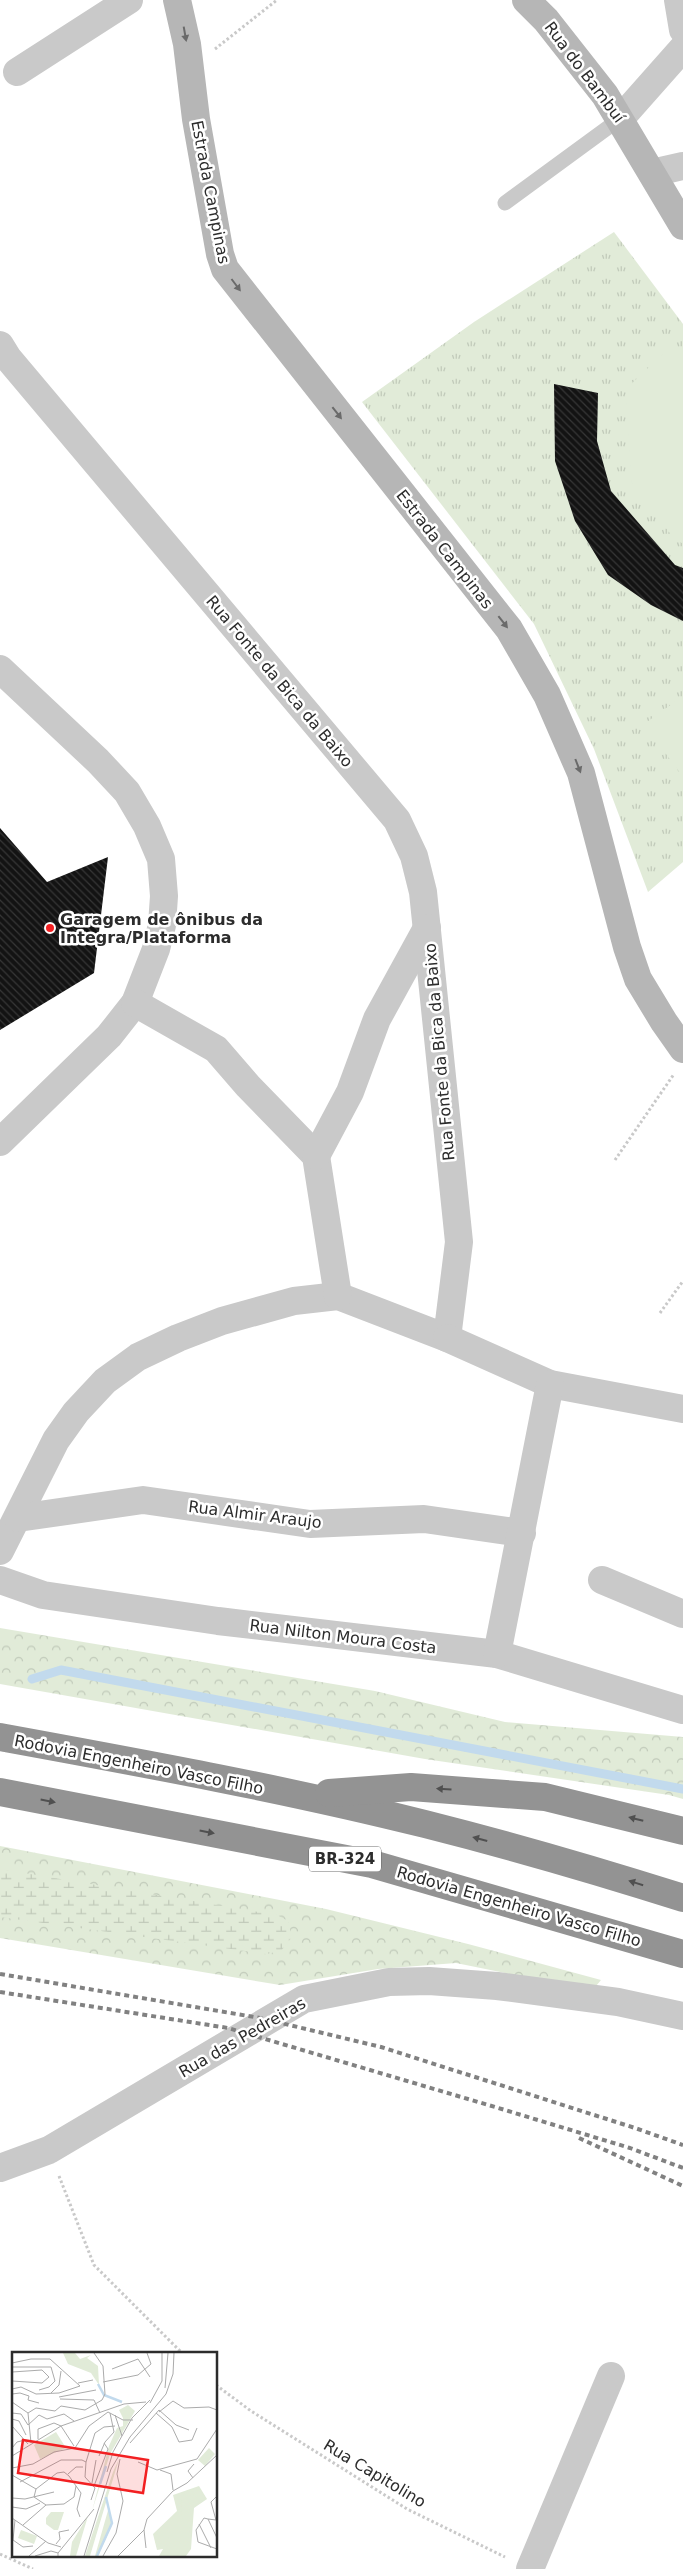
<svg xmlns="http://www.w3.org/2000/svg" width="683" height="2569" font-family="'DejaVu Sans',sans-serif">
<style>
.grass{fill:url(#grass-tufts)}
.forest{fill:url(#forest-crowns)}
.wetland{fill:url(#wetland-marsh)}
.green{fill:#e1ebd8}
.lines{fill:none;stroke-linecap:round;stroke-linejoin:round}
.stream{stroke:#c2daed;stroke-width:9}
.building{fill:url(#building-back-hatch)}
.path{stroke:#c9c9c9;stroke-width:3;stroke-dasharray:2.5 2.5;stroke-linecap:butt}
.service{stroke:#c9c9c9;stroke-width:15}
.minor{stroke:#c9c9c9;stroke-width:28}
.secondary{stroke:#b6b6b6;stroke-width:28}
.motorway{stroke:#939393;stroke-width:28}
.rail{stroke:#818181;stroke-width:4;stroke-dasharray:5 4;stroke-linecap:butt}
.oneway{fill:#6a6a6a}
.oneway2{fill:#505050}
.poi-dot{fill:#f22022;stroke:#fff;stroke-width:2}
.labels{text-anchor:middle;stroke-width:5;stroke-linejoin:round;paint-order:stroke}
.shield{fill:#fff;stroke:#6b6b6b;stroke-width:1}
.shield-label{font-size:15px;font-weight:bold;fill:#2c2c2c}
.street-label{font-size:16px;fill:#2c2c2c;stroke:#fff}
.poi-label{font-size:16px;font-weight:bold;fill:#2c2c2c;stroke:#fff;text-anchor:start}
.inset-river{fill:none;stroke:#c2daed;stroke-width:2.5}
.inset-road{fill:none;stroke:#ababab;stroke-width:1}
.view{fill:#f22022;fill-opacity:0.15;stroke:#f22022;stroke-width:2.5}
.inset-edge{fill:none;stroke:#2c2c2c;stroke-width:2.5}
</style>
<defs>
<pattern id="grass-tufts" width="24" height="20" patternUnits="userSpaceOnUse" patternTransform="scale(1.25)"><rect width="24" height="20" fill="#e1ebd8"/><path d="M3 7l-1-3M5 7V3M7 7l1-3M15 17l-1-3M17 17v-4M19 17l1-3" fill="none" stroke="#c1caba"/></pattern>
<pattern id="forest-crowns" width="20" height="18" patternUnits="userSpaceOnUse" patternTransform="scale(1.25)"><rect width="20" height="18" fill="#e1ebd8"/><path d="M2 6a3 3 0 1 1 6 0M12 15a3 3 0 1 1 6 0" fill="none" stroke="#c1caba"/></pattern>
<pattern id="wetland-marsh" width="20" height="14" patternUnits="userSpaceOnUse" patternTransform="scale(1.25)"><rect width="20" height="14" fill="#e1ebd8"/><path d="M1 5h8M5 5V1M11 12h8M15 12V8" fill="none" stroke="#c1caba"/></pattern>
<pattern id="building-back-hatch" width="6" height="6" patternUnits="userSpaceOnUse" patternTransform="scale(1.25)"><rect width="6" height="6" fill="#131313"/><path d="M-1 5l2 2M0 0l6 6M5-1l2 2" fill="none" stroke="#363636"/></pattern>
</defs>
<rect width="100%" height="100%" fill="#fff"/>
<!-- grass -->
<path class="grass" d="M 614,232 L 683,324 L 683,862 L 648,892 L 594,749 L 534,624 L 362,402 L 474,322 Z"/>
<!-- forest -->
<g class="forest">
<path d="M 0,1628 L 375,1691 L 505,1722 L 683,1737 L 683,1799 L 669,1795 L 425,1759 L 0,1684 Z"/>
<path d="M 0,1846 L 326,1909 L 468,1944 L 601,1980 L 592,1991 L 456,1963 L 378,1969 L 280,1985 L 0,1938 Z"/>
</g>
<!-- wetland -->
<path class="wetland" d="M 0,1869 L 277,1915 L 288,1921 L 292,1937 L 281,1951 L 266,1954 L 0,1917 Z"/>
<!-- green -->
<g class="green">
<path d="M 673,344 L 683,355 L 683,544 L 672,536 L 632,483 L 626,389 Z"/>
<path d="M 683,696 L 683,777 L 644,724 Z"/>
</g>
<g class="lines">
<!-- stream -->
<path class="stream" d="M 32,1679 L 61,1670 L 683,1789"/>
</g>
<!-- building -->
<g class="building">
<path d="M 554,384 L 598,393 L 597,441 L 611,491 L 675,565 L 683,568 L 683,621 L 651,605 L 608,575 L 575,521 L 555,461 Z"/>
<path d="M 0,828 L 47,882 L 108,857 L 94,973 L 0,1030 Z"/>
</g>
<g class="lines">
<!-- path -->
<g class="path">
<path d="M 215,49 L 277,0"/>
<path d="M 615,1160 L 674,1074"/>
<path d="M 660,1313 L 683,1281"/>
<path d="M 59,2176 L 94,2265 L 182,2353"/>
<path d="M 216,2385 L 251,2411 L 407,2509 L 505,2557"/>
<path d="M 0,2554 L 33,2569"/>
</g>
<!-- service -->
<path class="service" d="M 505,203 L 621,118"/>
<!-- minor -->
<g class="minor">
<path d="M 678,0 L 683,30"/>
<path d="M 17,72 L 129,0"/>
<path d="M 621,118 L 683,48"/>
<path d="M 652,173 L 683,166"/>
<path d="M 0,345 L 8,358 L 397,820 L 414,856 L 423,892 L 459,1242 L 447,1338 L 338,1296 L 294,1301 L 222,1321 L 178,1338 L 138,1357 L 105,1381 L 76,1412 L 56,1440 L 0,1551"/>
<path d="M 0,669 L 98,761 L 127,792 L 147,826 L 161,859 L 164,896 L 162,925 L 156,949 L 135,1003 L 109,1036 L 0,1142"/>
<path d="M 135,1003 L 216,1049 L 248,1086 L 316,1156 L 338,1296"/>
<path d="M 316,1156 L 350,1092 L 377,1019 L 427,928"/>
<path d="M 447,1338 L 550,1384 L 683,1409"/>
<path d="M 18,1518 L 143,1500 L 310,1524 L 424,1519 L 522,1533"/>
<path d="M 0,1580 L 43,1595 L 218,1621 L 497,1654 L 683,1710"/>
<path d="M 602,1580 L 683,1614"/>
<path d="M 497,1654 L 550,1384"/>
<path d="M 0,2168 L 49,2150 L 304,1999 L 389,1982 L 429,1981 L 497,1986 L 618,2002 L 683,2016"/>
<path d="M 530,2569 L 611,2376"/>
</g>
<!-- secondary -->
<g class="secondary">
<path d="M 177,0 L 187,44 L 196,119 L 220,254 L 225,269 L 509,629 L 547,695 L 581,773 L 627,947 L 638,979 L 664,1022 L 683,1049"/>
<path d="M 526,0 L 546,20 L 605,95 L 683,226"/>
</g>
<!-- motorway -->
<g class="motorway">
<path d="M 0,1737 C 142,1763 285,1789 425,1824 C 512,1846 598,1871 683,1898"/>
<path d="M 0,1792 L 372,1864 L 683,1954"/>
<path d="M 329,1793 L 411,1787 L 545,1797 L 683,1831"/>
</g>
<!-- rail -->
<g class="rail">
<path d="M 0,1974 L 260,2018 L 381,2047 L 635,2128 L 683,2145"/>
<path d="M 0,1992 L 228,2028 L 495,2107 L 630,2148 L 683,2168"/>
<path d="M 579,2138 L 683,2186"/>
</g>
</g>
<!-- one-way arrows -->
<defs><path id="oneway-solid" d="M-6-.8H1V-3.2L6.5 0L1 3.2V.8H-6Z" transform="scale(1.25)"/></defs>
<g class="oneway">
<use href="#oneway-solid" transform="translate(185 34) rotate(80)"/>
<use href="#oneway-solid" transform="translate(236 285) rotate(53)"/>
<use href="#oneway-solid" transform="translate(337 413) rotate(52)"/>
<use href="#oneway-solid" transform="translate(503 622) rotate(52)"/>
<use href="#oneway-solid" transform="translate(578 766) rotate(69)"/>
</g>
<g class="oneway2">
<use href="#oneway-solid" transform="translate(444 1789) rotate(-176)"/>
<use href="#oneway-solid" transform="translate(48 1801) rotate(11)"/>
<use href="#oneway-solid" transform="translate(636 1819) rotate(-166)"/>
<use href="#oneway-solid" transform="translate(207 1832) rotate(11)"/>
<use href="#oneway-solid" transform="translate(480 1839) rotate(-165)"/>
<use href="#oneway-solid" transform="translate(636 1883) rotate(-163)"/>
</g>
<!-- markers -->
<circle class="poi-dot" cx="50" cy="928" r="5"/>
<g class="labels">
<!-- shield labels -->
<rect class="shield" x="309" y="1846.5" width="72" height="25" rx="4"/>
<g class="shield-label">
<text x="345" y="1864">BR-324</text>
</g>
<!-- street labels -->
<g class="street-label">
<text transform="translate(585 72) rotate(53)" y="6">Rua do Bambuí</text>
<text transform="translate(211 192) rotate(79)" y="6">Estrada Campinas</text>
<text transform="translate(445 549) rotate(52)" y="6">Estrada Campinas</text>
<text transform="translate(280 681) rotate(50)" y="6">Rua Fonte da Bica da Baixo</text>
<text transform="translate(439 1052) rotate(-95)" y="6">Rua Fonte da Bica da Baixo</text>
<text transform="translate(255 1514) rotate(7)" y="6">Rua Almir Araujo</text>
<text transform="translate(343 1636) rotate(7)" y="6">Rua Nilton Moura Costa</text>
<text transform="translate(139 1764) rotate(11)" y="6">Rodovia Engenheiro Vasco Filho</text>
<text transform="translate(519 1906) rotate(16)" y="6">Rodovia Engenheiro Vasco Filho</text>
<text transform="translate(242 2037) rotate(-30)" y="6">Rua das Pedreiras</text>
<text transform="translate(375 2473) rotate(31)" y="6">Rua Capitolino</text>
</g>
<!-- poi labels -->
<g class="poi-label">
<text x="60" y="925">Garagem de ônibus da<tspan x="60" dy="18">Integra/Plataforma</tspan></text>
</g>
</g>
<!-- overview -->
<g transform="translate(12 2352)">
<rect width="205" height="205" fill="#fff"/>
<path d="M 44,80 L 54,96 L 28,107 L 22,93 Z" fill="#e1ebd8"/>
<path d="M 116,53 L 123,59 L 98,102 L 80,159 L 97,94 L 105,76 L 111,74 L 111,66 L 107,58 ZM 107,107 L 78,204 L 73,204 L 101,120 ZM 187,134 L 195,147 L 182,156 L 179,197 L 174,204 L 147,204 L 151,197 L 145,198 L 141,182 L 165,159 L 161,143 Z" fill="#e1ebd8"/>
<path d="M 102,122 L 77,204 L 74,204 L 101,122 ZM 182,140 L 188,148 L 181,156 L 175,193 L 169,198 L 162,191 L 162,204 L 149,204 L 155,195 L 157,179 L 170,164 L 169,144 ZM 97,155 L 100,173 L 86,204 L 83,204 ZM 39,160 L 52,160 L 46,178 L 42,178 L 34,172 L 34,166 ZM 76,164 L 64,204 L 58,204 L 60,190 Z" fill="#e1ebd8"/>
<path d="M 51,1 L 63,1 L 68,7 L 79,3 L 75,6 L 86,14 L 87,33 L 79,21 L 56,12 ZM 197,96 L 203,102 L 193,114 L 186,108 ZM 9,178 L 25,184 L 22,192 L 6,186 Z" fill="#e1ebd8"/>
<path class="inset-river" d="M 86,32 L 92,43 L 110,50M 88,132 L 94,114M 85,204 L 100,171 L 94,145"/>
<path class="inset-road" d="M 0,11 L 19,7 L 38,7 L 68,34 L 47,41 L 24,42 L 9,35 L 0,37M 0,15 L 39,15 L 43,29 L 37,35 L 27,38M 100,17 L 126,7 L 138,25M 0,20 L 30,18 L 37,25 L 30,31 L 0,29M 91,30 L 126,23 L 139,12 L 135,1M 66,31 L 81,28M 153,36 L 156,1M 39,41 L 47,33 L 49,19M 0,42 L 8,41 L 17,44 L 16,48 L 27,51M 47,45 L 84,38M 48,47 L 82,48 L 88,61M 0,50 L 16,61M 138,51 L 150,29 L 150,1M 49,54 L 73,58 L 90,48 L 93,42 L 91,14 L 82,1M 147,60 L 161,49 L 172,56 L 197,55 L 205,58M 0,61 L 9,62 L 16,73M 16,61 L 24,56 L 43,59 L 49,54M 16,61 L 19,91M 144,61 L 160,75 L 167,90 L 180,88 L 185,76M 103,63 L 110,84M 0,67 L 7,69 L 14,83M 16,73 L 27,63 L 35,67 L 52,62 L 62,69M 0,74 L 16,92M 26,87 L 26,77 L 42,71 L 49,74 L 62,94M 118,91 L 147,58 L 164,73 L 177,78M 0,96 L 5,90 L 13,88M 0,104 L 49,74 L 112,52 L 134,50M 87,104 L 93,90 L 102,80 L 98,61M 74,110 L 83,81 L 92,75 L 103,74M 126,110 L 145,118 L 185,107 L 205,77M 0,116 L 21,112 L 42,100 L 63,96 L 77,74 L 96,60 L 111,68 L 121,68M 148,118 L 159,122 L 161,138M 95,120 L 101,100 L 120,66 L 138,48M 56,122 L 64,115 L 71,115M 0,123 L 24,137M 181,126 L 176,119 L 182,112M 8,130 L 49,108 L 70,108 L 74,110 L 73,125 L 83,136 L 79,148M 80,131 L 84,108M 64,134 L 62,145 L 52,152 L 34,153 L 22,145 L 24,137 L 45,121 L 52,120 L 57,124 L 69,141 L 65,157 L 68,165M 82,134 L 96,97 L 92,91M 0,146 L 13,147 L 42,140M 0,155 L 14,157 L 28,151M 0,166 L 36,191 L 49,195M 196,167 L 204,168 L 199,150 L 205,144M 3,168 L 1,188 L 11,195 L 21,194M 187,172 L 199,196M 11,173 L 34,153M 186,190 L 184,178 L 192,166 L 196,167 L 205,186M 186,190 L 205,197M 44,192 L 48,187 L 47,180 L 57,178M 134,196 L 132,178 L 135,167 L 161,139 L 175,131 L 205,103M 46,201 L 82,157M 17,204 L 34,189M 23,204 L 39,199 L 46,201 L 46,204M 72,204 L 99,117 L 118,85 L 154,42 L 161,22 L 162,1M 91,204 L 104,181 L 111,149 L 105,122 L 108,107M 106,204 L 132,178"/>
<path class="view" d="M 11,88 L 136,108 L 131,141 L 6,121 Z"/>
<rect width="205" height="205" class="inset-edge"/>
</g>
</svg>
